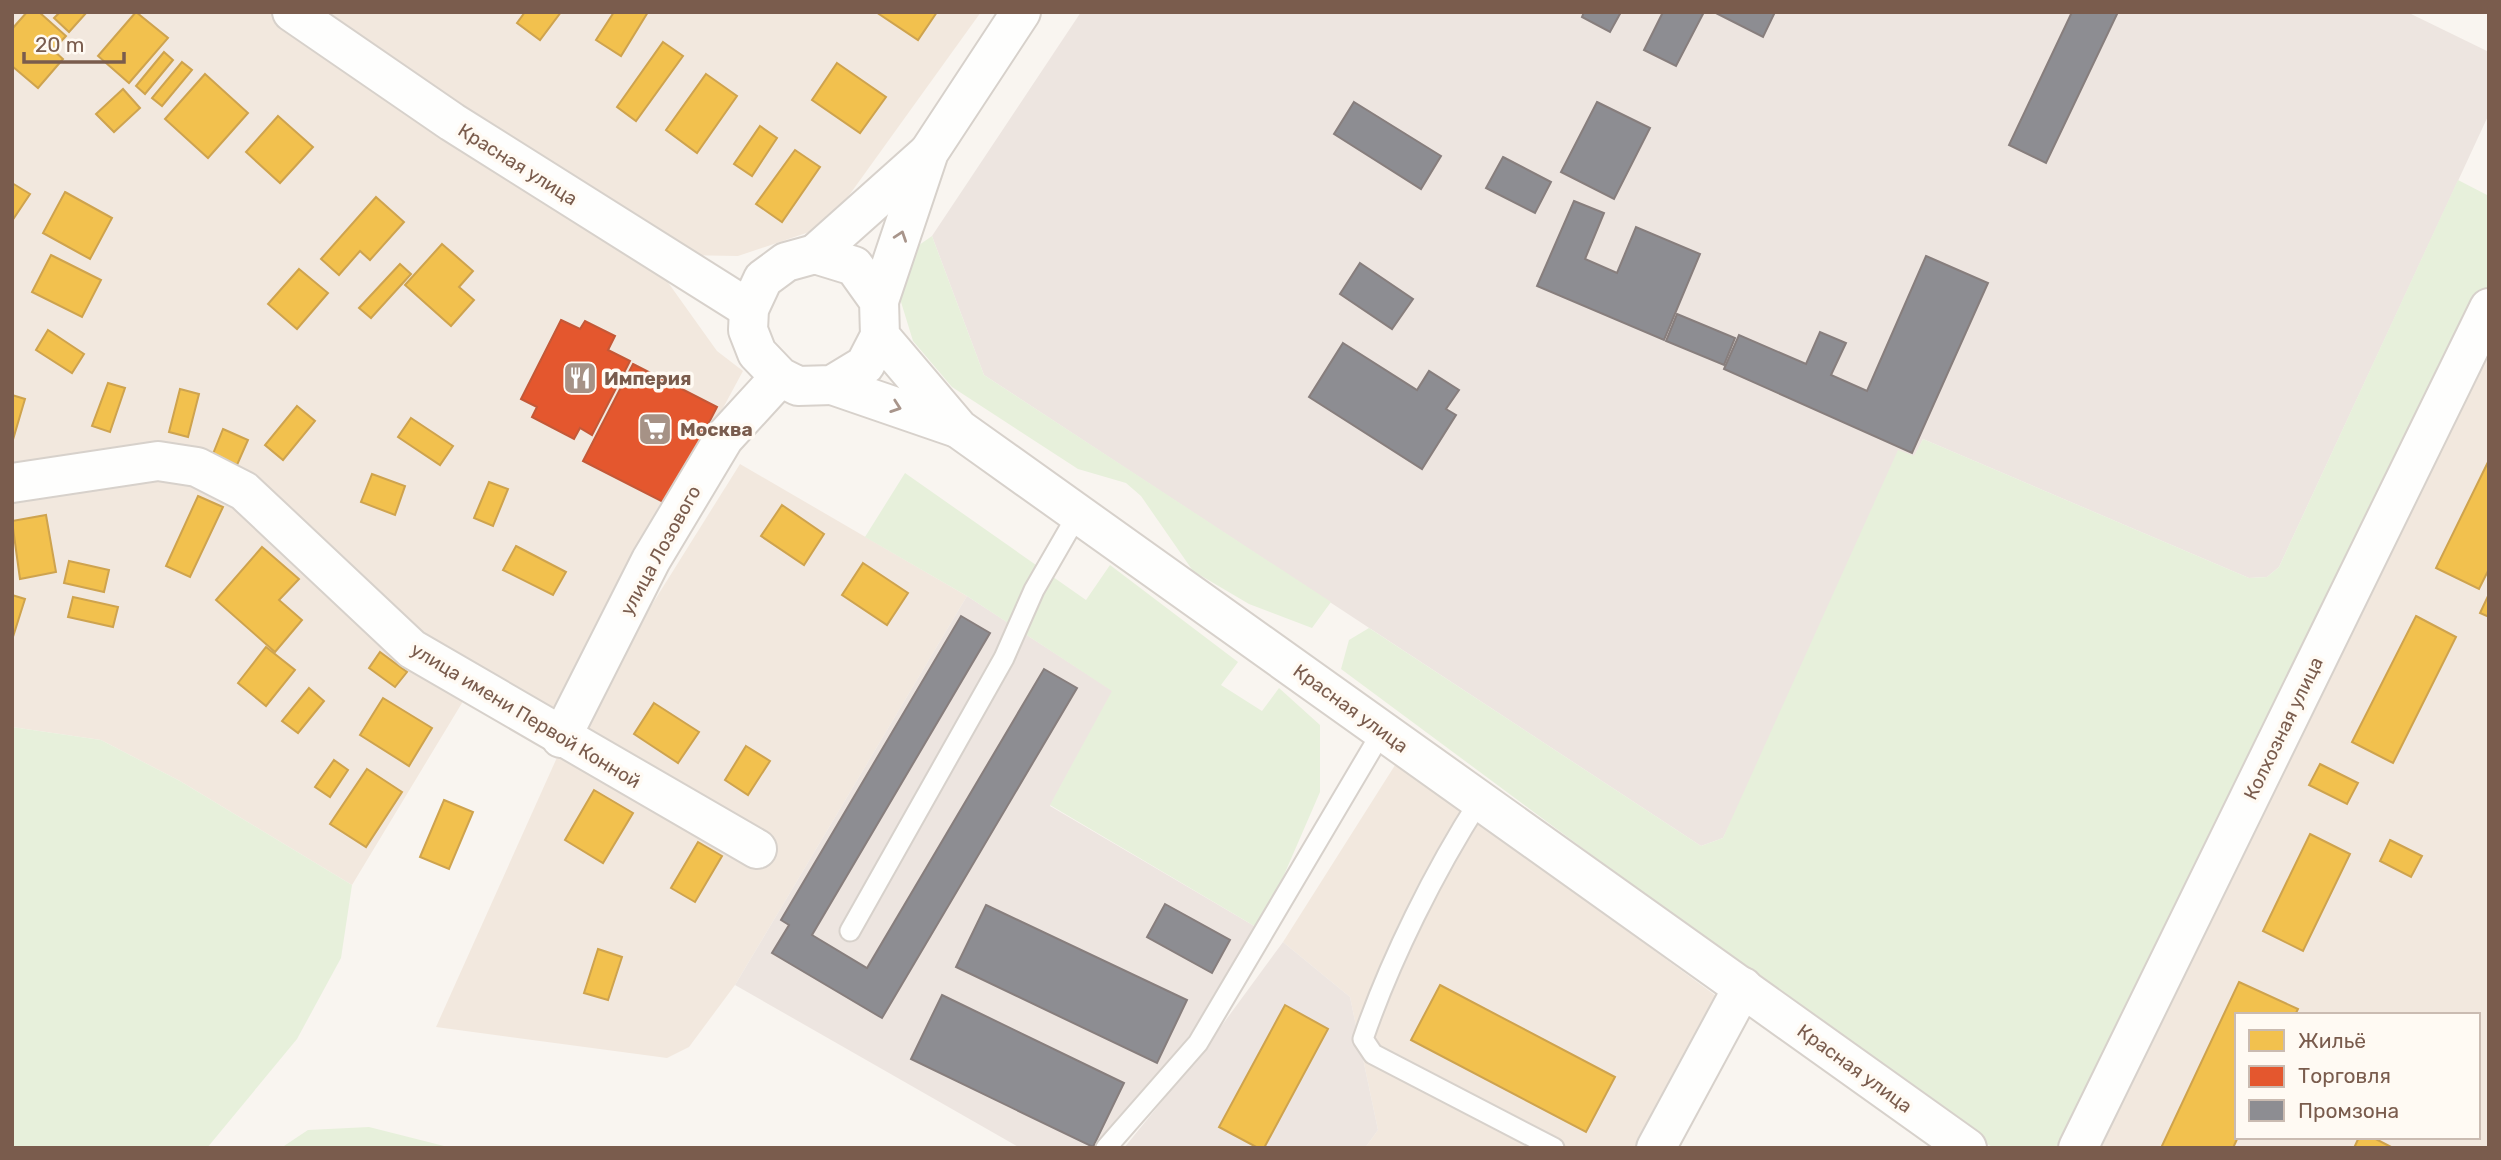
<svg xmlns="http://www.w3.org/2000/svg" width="2501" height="1160" font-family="Rubik,sans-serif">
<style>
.residential{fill:#f2e8de;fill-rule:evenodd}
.industrial{fill:#ede5e0}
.green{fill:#e7f0db}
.homes{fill:#f2c14e;stroke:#cea34e;stroke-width:2}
.shops{fill:#e4572e;stroke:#c45837;stroke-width:2}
.industry{fill:#8d8d92;stroke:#877e7d;stroke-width:2}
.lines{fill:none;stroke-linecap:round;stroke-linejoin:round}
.service-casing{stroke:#d7d1cb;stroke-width:23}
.minor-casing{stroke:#d7d1cb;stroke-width:42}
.tertiary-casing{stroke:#d7d1cb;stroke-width:42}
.service{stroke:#fefefd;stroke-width:19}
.minor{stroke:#fefefd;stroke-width:38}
.tertiary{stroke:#fefefd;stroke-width:38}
.oneway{stroke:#a8958b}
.labels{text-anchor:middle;stroke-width:7;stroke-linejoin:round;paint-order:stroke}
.street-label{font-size:19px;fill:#7a5c4d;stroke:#fffaf3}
.poi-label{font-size:19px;font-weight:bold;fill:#7a5c4d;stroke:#fffaf3;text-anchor:start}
</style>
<rect width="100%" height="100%" fill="#f9f5f0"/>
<!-- residential -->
<g class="residential">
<path d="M 12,12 L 277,12 L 662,274 L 717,351 L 743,371 L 563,704 L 547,711 L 410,636 L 246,477 L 12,469 Z"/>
<path d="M 323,12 L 981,12 L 827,226 L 738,256 L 679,255 Z"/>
<path d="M 2489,339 L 2489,1148 L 2093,1148 ZM 2237,1015 L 2478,1015 L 2478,1137 L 2237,1137 Z"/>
<path d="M 740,464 L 967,596 L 735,985 L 689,1047 L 667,1058 L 436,1027 L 559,753 Z"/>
<path d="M 158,469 L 239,500 L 465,698 L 352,885 L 180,781 L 101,740 L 12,727 L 12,492 Z"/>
<path d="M 1397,762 L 1719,998 L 1643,1148 L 1365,1148 L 1378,1130 L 1350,997 L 1283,942 Z"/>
</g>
<!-- industrial -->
<g class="industrial">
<path d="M 1081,12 L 2407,12 L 2489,52 L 2489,114 L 2279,567 L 2267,577 L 2249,578 L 1923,439 L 1723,838 L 1701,846 L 984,375 L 932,236 Z"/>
<path d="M 967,596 L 1113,691 L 1050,806 L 1256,927 L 1189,1037 L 1113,1134 L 1095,1148 L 1020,1148 L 735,985 Z"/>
<path d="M 1283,942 L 1350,997 L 1378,1130 L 1365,1148 L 1124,1148 L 1206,1047 Z"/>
</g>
<!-- green -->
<g class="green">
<path d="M 2458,180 L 2489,196 L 2489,292 L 2065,1148 L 1995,1148 L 1972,1137 L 1341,669 L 1349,640 L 1369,628 L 1701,846 L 1723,838 L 1898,450 L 1914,456 L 1923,439 L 2249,578 L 2267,577 L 2279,567 Z"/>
<path d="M 932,236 L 984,375 L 1331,602 L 1312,628 L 1249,604 L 1193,571 L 1141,496 L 1126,483 L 1078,469 L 952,387 L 913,341 L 897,289 L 909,252 Z"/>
<path d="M 905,473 L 1086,600 L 1110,565 L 1238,662 L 1221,685 L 1262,711 L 1279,688 L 1320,725 L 1320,792 L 1284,875 L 1256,927 L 1050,805 L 1112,691 L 967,596 L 865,537 Z"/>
<path d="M 12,727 L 101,740 L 180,781 L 352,885 L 341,958 L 297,1039 L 207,1148 L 12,1148 Z"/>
<path d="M 369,1127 L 452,1148 L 281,1148 L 308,1130 Z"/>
</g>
<!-- homes -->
<g class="homes">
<path d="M 27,12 L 39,12 L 66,36 L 53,50 L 63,59 L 38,88 L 12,66 L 12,29 Z"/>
<path d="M 60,12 L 87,12 L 69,32 L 54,18 Z"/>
<path d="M 136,12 L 168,38 L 129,83 L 98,56 Z"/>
<path d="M 525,12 L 561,12 L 540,40 L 517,23 Z"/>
<path d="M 614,12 L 648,12 L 621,56 L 596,40 Z"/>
<path d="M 876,12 L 937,12 L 918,40 Z"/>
<path d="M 663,42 L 683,56 L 636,121 L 617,107 Z"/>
<path d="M 164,52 L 173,60 L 145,94 L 136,86 Z"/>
<path d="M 182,62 L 192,70 L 162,106 L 152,98 Z"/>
<path d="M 837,63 L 886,97 L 860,133 L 812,100 Z"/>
<path d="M 205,74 L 248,113 L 208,158 L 165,119 Z"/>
<path d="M 706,74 L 737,96 L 697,153 L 666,130 Z"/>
<path d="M 123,89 L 140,108 L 114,132 L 96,114 Z"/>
<path d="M 278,116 L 313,147 L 280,183 L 246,152 Z"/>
<path d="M 760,126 L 777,138 L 752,176 L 734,164 Z"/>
<path d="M 795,150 L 820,167 L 782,222 L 756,204 Z"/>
<path d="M 12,183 L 30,194 L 12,221 Z"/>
<path d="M 65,192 L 112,218 L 90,259 L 43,233 Z"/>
<path d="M 376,197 L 404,222 L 370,260 L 360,251 L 339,275 L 321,259 Z"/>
<path d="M 442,244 L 473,271 L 459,287 L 474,300 L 451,326 L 405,285 Z"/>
<path d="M 51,255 L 101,280 L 82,317 L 32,292 Z"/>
<path d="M 400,264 L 411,274 L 371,318 L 359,308 Z"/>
<path d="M 299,269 L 328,293 L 297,329 L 268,304 Z"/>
<path d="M 48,330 L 84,354 L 72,373 L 36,350 Z"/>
<path d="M 108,383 L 125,388 L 110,432 L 92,426 Z"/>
<path d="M 180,389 L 199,394 L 188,437 L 169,432 Z"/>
<path d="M 12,395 L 25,399 L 12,443 Z"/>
<path d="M 297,406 L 315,421 L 283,460 L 265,445 Z"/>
<path d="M 411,418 L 453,446 L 440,465 L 398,437 Z"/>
<path d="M 223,429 L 248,440 L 237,465 L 213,454 Z"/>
<path d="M 2489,460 L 2489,569 L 2479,589 L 2436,568 Z"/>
<path d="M 372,474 L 405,486 L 395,515 L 361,502 Z"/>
<path d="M 489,482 L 508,489 L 493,526 L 474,518 Z"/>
<path d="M 198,496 L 223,507 L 190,577 L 166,566 Z"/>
<path d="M 782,505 L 824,534 L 804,565 L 761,536 Z"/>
<path d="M 46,515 L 56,572 L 20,579 L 12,521 Z"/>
<path d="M 516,546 L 566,572 L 553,595 L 503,570 Z"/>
<path d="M 262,547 L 299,579 L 279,600 L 302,620 L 275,652 L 216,600 Z"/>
<path d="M 69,561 L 109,570 L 104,592 L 64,583 Z"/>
<path d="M 863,563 L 908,593 L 887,625 L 842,595 Z"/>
<path d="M 2489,594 L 2489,617 L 2480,613 Z"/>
<path d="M 12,595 L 25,599 L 12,640 Z"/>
<path d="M 73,597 L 118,607 L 113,627 L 68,617 Z"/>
<path d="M 2416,616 L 2456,637 L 2393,763 L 2352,742 Z"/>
<path d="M 266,647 L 295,670 L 266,706 L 238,683 Z"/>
<path d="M 380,652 L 407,672 L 395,687 L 369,668 Z"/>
<path d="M 309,688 L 324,701 L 298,733 L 282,721 Z"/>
<path d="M 383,698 L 432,728 L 409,766 L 360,735 Z"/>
<path d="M 654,703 L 699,732 L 678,763 L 634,734 Z"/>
<path d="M 746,746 L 770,761 L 748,795 L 725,780 Z"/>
<path d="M 334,760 L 348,770 L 330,797 L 315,787 Z"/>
<path d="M 2320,764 L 2358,783 L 2347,804 L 2309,785 Z"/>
<path d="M 367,769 L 402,792 L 366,847 L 330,824 Z"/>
<path d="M 594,790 L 633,813 L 603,863 L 565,840 Z"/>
<path d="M 444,800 L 473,812 L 449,869 L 420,857 Z"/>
<path d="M 2310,834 L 2350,854 L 2303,951 L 2263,931 Z"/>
<path d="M 2390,840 L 2422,856 L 2411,877 L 2380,861 Z"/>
<path d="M 698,842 L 722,856 L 695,902 L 671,888 Z"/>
<path d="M 598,949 L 622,957 L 608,1000 L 584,993 Z"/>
<path d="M 2239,982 L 2298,1009 L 2295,1015 L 2237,1015 L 2238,1137 L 2233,1148 L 2161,1148 Z"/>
<path d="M 1440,985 L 1615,1077 L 1586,1132 L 1411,1040 Z"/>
<path d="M 1285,1005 L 1328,1029 L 1264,1148 L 1258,1148 L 1219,1127 Z"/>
<path d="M 2359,1137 L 2372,1137 L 2393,1148 L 2354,1148 Z"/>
</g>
<!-- shops -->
<g class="shops">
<path d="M 561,320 L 580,329 L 585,321 L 615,336 L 608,350 L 630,361 L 592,435 L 580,428 L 574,439 L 532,417 L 537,407 L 521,399 Z"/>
<path d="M 633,364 L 717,407 L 667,504 L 583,461 Z"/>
</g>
<!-- industry -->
<g class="industry">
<path d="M 1584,12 L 1621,12 L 1610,32 L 1582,17 Z"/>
<path d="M 1663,12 L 1704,12 L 1676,66 L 1644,50 Z"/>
<path d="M 1714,12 L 1775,12 L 1763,37 Z"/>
<path d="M 2072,12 L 2118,12 L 2046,163 L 2009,145 Z"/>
<path d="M 1354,102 L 1441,156 L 1421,189 L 1334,134 Z"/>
<path d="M 1597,102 L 1650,128 L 1614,199 L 1561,172 Z"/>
<path d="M 1503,157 L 1551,182 L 1535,213 L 1486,188 Z"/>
<path d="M 1574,201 L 1604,213 L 1585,259 L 1617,273 L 1636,227 L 1700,254 L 1664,340 L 1537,286 Z"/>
<path d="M 1926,256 L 1988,283 L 1912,453 L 1724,369 L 1739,335 L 1806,364 L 1820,332 L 1846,343 L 1831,375 L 1867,391 Z"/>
<path d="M 1360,263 L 1413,299 L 1392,329 L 1340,294 Z"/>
<path d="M 1677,314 L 1735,338 L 1724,365 L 1666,341 Z"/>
<path d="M 1343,343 L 1417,390 L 1429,371 L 1459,390 L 1446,409 L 1456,415 L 1422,469 L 1309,397 Z"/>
<path d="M 961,616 L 990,633 L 812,935 L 867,968 L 1044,669 L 1077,688 L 882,1018 L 772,953 L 789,925 L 781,920 Z"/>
<path d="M 1165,904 L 1230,940 L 1212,973 L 1147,937 Z"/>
<path d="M 986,905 L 1187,1000 L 1157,1063 L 956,967 Z"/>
<path d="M 942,995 L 1124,1083 L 1093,1147 L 911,1059 Z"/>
</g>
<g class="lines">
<!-- service casing -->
<g class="service-casing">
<g id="service">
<path d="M 1480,800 C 1435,870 1390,960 1363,1039 L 1373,1054 L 1554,1148"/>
<path d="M 850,931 L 1004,658 L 1034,590 L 1079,512"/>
<path d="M 1106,1148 L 1198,1043 L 1383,730"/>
</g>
</g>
<!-- minor casing -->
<g class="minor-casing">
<g id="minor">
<path d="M 292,12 L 452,122 L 749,309"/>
<path d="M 12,483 L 158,461 L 197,467 L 244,491 L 412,649 L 757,849"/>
<path d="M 561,738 L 651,560 L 724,438 L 780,377"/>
<path d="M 1656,1148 L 1743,987"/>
<path d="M 2078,1148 L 2489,308"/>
</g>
</g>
<!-- tertiary casing -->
<g class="tertiary-casing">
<g id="tertiary">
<path d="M 815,254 L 927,154"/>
<path d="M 879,301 L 929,152 L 1021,12"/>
<path d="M 880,336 L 865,365 L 832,385 L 798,386 L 780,377 L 757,353 L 748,330 L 749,309 L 763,279 L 786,262 L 815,254 L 854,266 L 879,301 L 880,336 L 959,429 L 1967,1148"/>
<path d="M 832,385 L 957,428"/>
</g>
</g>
<!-- service -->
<use href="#service" class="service"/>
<!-- minor -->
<use href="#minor" class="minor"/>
<!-- tertiary -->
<use href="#tertiary" class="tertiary"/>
</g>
<!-- one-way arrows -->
<defs><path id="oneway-chevron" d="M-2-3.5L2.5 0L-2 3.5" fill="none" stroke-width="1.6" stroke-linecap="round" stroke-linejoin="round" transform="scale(1.75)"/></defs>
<g class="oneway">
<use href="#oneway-chevron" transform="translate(901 236) rotate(-71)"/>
<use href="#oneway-chevron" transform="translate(896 407) rotate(19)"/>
</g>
<!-- icons -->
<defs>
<g id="restaurant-square" transform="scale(1.75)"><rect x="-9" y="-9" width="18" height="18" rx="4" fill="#a69286" stroke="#fffaf3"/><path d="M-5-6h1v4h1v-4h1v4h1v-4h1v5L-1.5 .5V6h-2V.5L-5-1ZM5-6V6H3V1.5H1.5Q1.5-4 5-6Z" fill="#fff"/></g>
<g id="supermarket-square" transform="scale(1.75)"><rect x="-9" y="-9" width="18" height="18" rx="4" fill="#a69286" stroke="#fffaf3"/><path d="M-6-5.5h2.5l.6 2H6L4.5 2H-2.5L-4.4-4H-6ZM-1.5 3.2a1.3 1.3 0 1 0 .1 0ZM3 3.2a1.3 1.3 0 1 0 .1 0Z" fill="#fff"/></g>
</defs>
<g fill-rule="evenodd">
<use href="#restaurant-square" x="580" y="378"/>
<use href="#supermarket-square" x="655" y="429"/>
</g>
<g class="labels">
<!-- street labels -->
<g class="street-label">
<text transform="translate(518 164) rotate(32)" y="7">Красная улица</text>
<text transform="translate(660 550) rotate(-61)" y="7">улица Лозового</text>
<text transform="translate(1351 708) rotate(36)" y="7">Красная улица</text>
<text transform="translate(526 715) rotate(31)" y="7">улица имени Первой Конной</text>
<text transform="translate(2283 728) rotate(-64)" y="7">Колхозная улица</text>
<text transform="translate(1855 1068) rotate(36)" y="7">Красная улица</text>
</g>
<!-- poi labels -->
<g class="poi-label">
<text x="604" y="385">Империя</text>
<text x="680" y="436">Москва</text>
</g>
</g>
<!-- border -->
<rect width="2501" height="1160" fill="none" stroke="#7a5c4d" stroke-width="28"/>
<!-- legend -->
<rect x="2235" y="1013" width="245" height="126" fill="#fffaf3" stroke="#cabbb1" stroke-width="2"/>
<rect x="2249" y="1030" width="35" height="21" fill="#f2c14e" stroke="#cabbb1" stroke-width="2"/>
<text x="2298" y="1048" font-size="21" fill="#7a5c4d">Жильё</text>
<rect x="2249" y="1066" width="35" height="21" fill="#e4572e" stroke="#cabbb1" stroke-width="2"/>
<text x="2298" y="1083" font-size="21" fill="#7a5c4d">Торговля</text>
<rect x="2249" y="1100" width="35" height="21" fill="#8d8d92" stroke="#cabbb1" stroke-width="2"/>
<text x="2298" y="1118" font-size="21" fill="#7a5c4d">Промзона</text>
<!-- scale -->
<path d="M24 52v10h100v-10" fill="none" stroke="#7a5c4d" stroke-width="3.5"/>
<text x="35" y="52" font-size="21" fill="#7a5c4d" stroke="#fffaf3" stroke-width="5" paint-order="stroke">20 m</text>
</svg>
